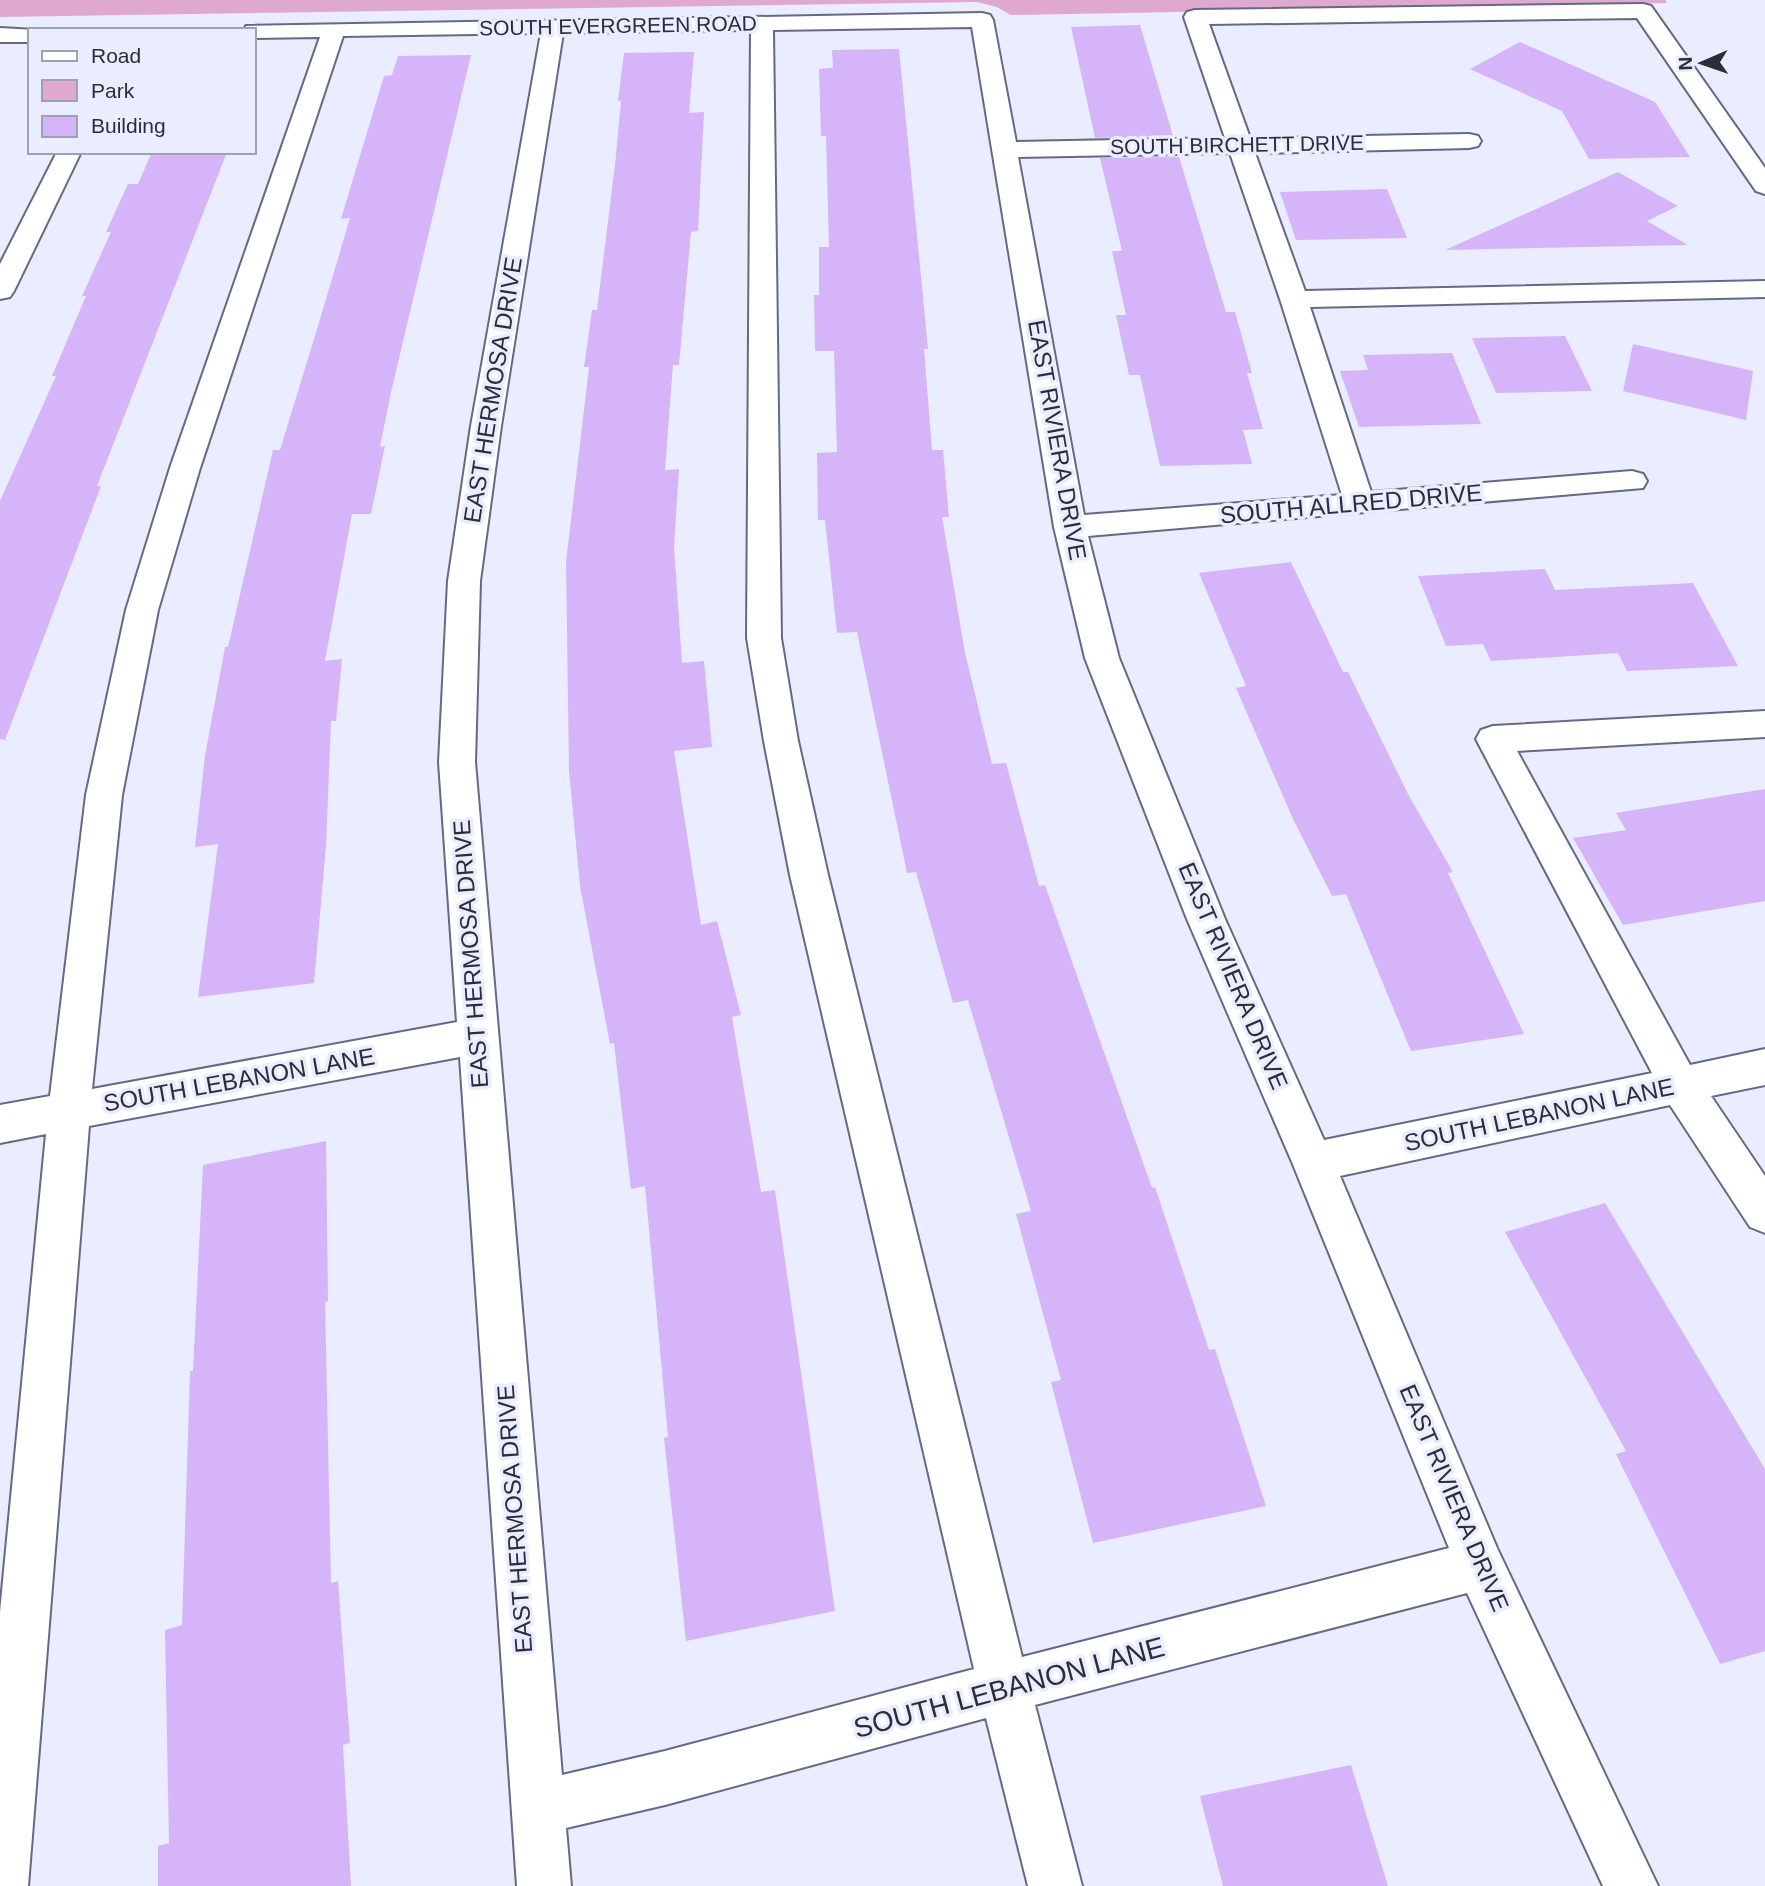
<svg xmlns="http://www.w3.org/2000/svg" width="1765" height="1886" font-family="Arial,sans-serif">
<style>
.green{fill:#dfa8cf}
.building{fill:#d6b4fa}
.lines{fill:none;stroke-linecap:round;stroke-linejoin:round}
.minor-casing{stroke:#646a84;stroke-width:4}
.minor{fill:#fff;fill-rule:evenodd}
.labels{text-anchor:middle;stroke-width:7;stroke-linejoin:round;paint-order:stroke}
.far-street-label{font-size:21px;fill:#2b2e39;stroke:#e9edff}
.street-label{font-size:24px;fill:#2b2e39;stroke:#e9edff}
.near-street-label{font-size:28px;fill:#2b2e39;stroke:#e9edff}
</style>
<rect width="100%" height="100%" fill="#e9edff"/>
<!-- green -->
<path class="green" d="M 0,0 L 1665,0 L 1667,3 L 1011,15 L 997,7 L 977,2 L 0,17 Z"/>
<!-- building -->
<g class="building">
<path d="M 1140,25 L 1173,136 L 1095,138 L 1071,27 Z"/>
<path d="M 1520,42 L 1655,102 L 1690,157 L 1589,159 L 1562,111 L 1470,69 Z"/>
<path d="M 899,49 L 928,349 L 924,349 L 932,450 L 943,450 L 949,517 L 942,517 L 965,653 L 992,764 L 1006,763 L 1039,886 L 1045,885 L 1152,1188 L 1155,1187 L 1209,1350 L 1215,1349 L 1266,1506 L 1093,1543 L 1051,1382 L 1061,1380 L 1016,1214 L 1031,1211 L 968,1000 L 953,1003 L 916,872 L 907,873 L 857,632 L 837,633 L 825,520 L 818,520 L 817,453 L 837,452 L 834,351 L 815,351 L 814,295 L 819,295 L 819,247 L 829,247 L 826,136 L 821,136 L 819,69 L 833,68 L 832,50 Z"/>
<path d="M 694,52 L 689,113 L 704,112 L 698,231 L 691,232 L 679,365 L 673,365 L 665,470 L 679,469 L 674,546 L 682,663 L 704,661 L 712,747 L 674,751 L 701,925 L 717,921 L 741,1015 L 732,1017 L 761,1192 L 775,1190 L 835,1611 L 686,1641 L 664,1438 L 668,1437 L 645,1186 L 631,1189 L 614,1043 L 610,1044 L 580,886 L 569,771 L 566,562 L 589,367 L 584,367 L 592,310 L 597,310 L 615,165 L 621,101 L 618,101 L 624,53 Z"/>
<path d="M 471,55 L 391,392 L 380,447 L 385,446 L 371,514 L 352,514 L 325,661 L 342,659 L 336,721 L 331,721 L 326,846 L 314,983 L 198,997 L 218,844 L 195,847 L 205,756 L 225,647 L 228,647 L 273,450 L 280,450 L 318,326 L 350,218 L 341,219 L 384,76 L 392,75 L 398,56 Z"/>
<path d="M 152,152 L 227,152 L 97,486 L 101,486 L 5,740 L 0,739 L 0,501 L 56,376 L 52,376 L 86,296 L 82,296 L 111,232 L 106,232 L 128,184 L 138,184 Z"/>
<path d="M 1179,157 L 1226,312 L 1235,312 L 1252,373 L 1247,373 L 1263,429 L 1243,430 L 1252,464 L 1160,466 L 1140,375 L 1129,375 L 1116,315 L 1126,315 L 1112,251 L 1122,251 L 1100,158 Z"/>
<path d="M 1618,172 L 1678,206 L 1647,221 L 1688,245 L 1445,250 Z"/>
<path d="M 1387,189 L 1407,238 L 1296,240 L 1280,192 Z"/>
<path d="M 1565,336 L 1592,391 L 1496,393 L 1472,338 Z"/>
<path d="M 1633,344 L 1753,371 L 1746,420 L 1623,391 Z"/>
<path d="M 1452,353 L 1481,424 L 1359,427 L 1340,371 L 1368,370 L 1363,355 Z"/>
<path d="M 1291,562 L 1343,672 L 1348,672 L 1409,796 L 1453,872 L 1448,873 L 1524,1034 L 1411,1051 L 1346,894 L 1332,896 L 1293,819 L 1236,688 L 1246,686 L 1199,573 Z"/>
<path d="M 1545,569 L 1555,590 L 1693,583 L 1738,666 L 1627,671 L 1618,653 L 1491,661 L 1483,644 L 1446,646 L 1418,576 Z"/>
<path d="M 1765,789 L 1765,901 L 1623,925 L 1573,838 L 1626,830 L 1616,813 Z"/>
<path d="M 326,1141 L 328,1301 L 325,1302 L 331,1583 L 338,1581 L 350,1743 L 343,1745 L 351,1886 L 158,1886 L 158,1846 L 169,1843 L 165,1630 L 182,1625 L 190,1371 L 193,1371 L 203,1165 Z"/>
<path d="M 1605,1203 L 1765,1469 L 1765,1651 L 1720,1664 L 1616,1454 L 1626,1451 L 1505,1232 Z"/>
<path d="M 1351,1765 L 1388,1886 L 1223,1886 L 1200,1796 Z"/>
</g>
<g class="lines">
<!-- minor casing -->
<g class="minor-casing">
<g id="minor">
<path d="M 1643,4 L 1651,6 L 1765,168 L 1765,194 L 1756,191 L 1637,18 L 1209,24 L 1250,138 L 1469,134 L 1478,136 L 1481,141 L 1478,146 L 1469,148 L 1255,153 L 1305,291 L 1765,281 L 1765,297 L 1310,307 L 1371,492 L 1632,471 L 1643,474 L 1647,481 L 1643,488 L 1088,536 L 1119,658 L 1225,919 L 1324,1140 L 1652,1073 L 1476,739 L 1481,730 L 1493,726 L 1765,711 L 1765,737 L 1517,751 L 1690,1065 L 1765,1049 L 1765,1085 L 1711,1096 L 1765,1176 L 1765,1233 L 1750,1227 L 1670,1105 L 1340,1176 L 1497,1548 L 1658,1886 L 1603,1886 L 1467,1593 L 1035,1705 L 1082,1886 L 1028,1886 L 986,1718 L 665,1805 L 566,1828 L 571,1886 L 517,1886 L 460,1057 L 89,1126 L 28,1886 L 0,1886 L 0,1612 L 46,1134 L 0,1143 L 0,1105 L 50,1096 L 86,795 L 126,610 L 170,468 L 320,37 L 254,38 L 254,30 L 244,30 L 246,26 L 982,13 L 990,15 L 993,20 L 1016,142 L 1225,138 L 1184,17 L 1187,12 L 1195,10 ZM 972,27 L 1054,527 L 1085,658 L 1187,919 L 1292,1162 L 1449,1548 L 1022,1657 L 828,875 L 798,741 L 781,638 L 773,30 ZM 751,30 L 747,638 L 764,741 L 790,875 L 974,1669 L 665,1751 L 562,1775 L 475,762 L 480,581 L 501,426 L 563,33 ZM 541,33 L 471,426 L 448,581 L 439,762 L 457,1022 L 92,1089 L 122,795 L 158,610 L 200,468 L 343,36 ZM 1230,153 L 1280,299 L 1342,495 L 1084,515 L 1018,157 Z"/>
<path d="M 0,28 L 36,30 L 30,30 L 30,42 L 0,42 Z"/>
<path d="M 57,152 L 81,152 L 14,291 L 10,297 L 0,299 L 0,264 Z"/>
</g>
</g>
<!-- minor -->
<use href="#minor" class="minor"/>
</g>
<g class="labels">
<!-- far-street labels -->
<g class="far-street-label">
<text transform="translate(618 26) rotate(-1)" y="7">SOUTH EVERGREEN ROAD</text>
<text transform="translate(1237 145) rotate(-1)" y="7">SOUTH BIRCHETT DRIVE</text>
</g>
<!-- street labels -->
<g class="street-label">
<text transform="translate(493 390) rotate(-81)" y="8">EAST HERMOSA DRIVE</text>
<text transform="translate(1057 440) rotate(80)" y="8">EAST RIVIERA DRIVE</text>
<text transform="translate(1351 504) rotate(-5)" y="8">SOUTH ALLRED DRIVE</text>
<text transform="translate(471 954) rotate(-94)" y="8">EAST HERMOSA DRIVE</text>
<text transform="translate(1233 976) rotate(67)" y="8">EAST RIVIERA DRIVE</text>
<text transform="translate(239 1080) rotate(-10)" y="8">SOUTH LEBANON LANE</text>
<text transform="translate(1539 1115) rotate(-12)" y="8">SOUTH LEBANON LANE</text>
<text transform="translate(1454 1498) rotate(67)" y="8">EAST RIVIERA DRIVE</text>
<text transform="translate(515 1519) rotate(-94)" y="8">EAST HERMOSA DRIVE</text>
</g>
<!-- near-street labels -->
<g class="near-street-label">
<text transform="translate(1009 1687) rotate(-15)" y="10">SOUTH LEBANON LANE</text>
</g>
</g>
<!-- legend -->
<rect x="28" y="28" width="228" height="126" fill="#e9edff" stroke="#9da1b0" stroke-width="2"/>
<rect x="42" y="51" width="35" height="10" fill="#ffffff" stroke="#9da1b0" stroke-width="2"/>
<text x="91" y="63" font-size="21" fill="#2b2e39">Road</text>
<rect x="42" y="80" width="35" height="21" fill="#dfa8cf" stroke="#9da1b0" stroke-width="2"/>
<text x="91" y="98" font-size="21" fill="#2b2e39">Park</text>
<rect x="42" y="116" width="35" height="21" fill="#d6b4fa" stroke="#9da1b0" stroke-width="2"/>
<text x="91" y="133" font-size="21" fill="#2b2e39">Building</text>
<!-- north arrow -->
<g transform="translate(1702 63) rotate(268)" stroke="#e9edff" stroke-width="5" paint-order="stroke">
<path d="M0-5L12 26L0 18L-12 26Z" fill="#2b2e39"/>
<text y="-10" font-size="19" font-weight="bold" text-anchor="middle" fill="#2b2e39">N</text>
</g>
</svg>
